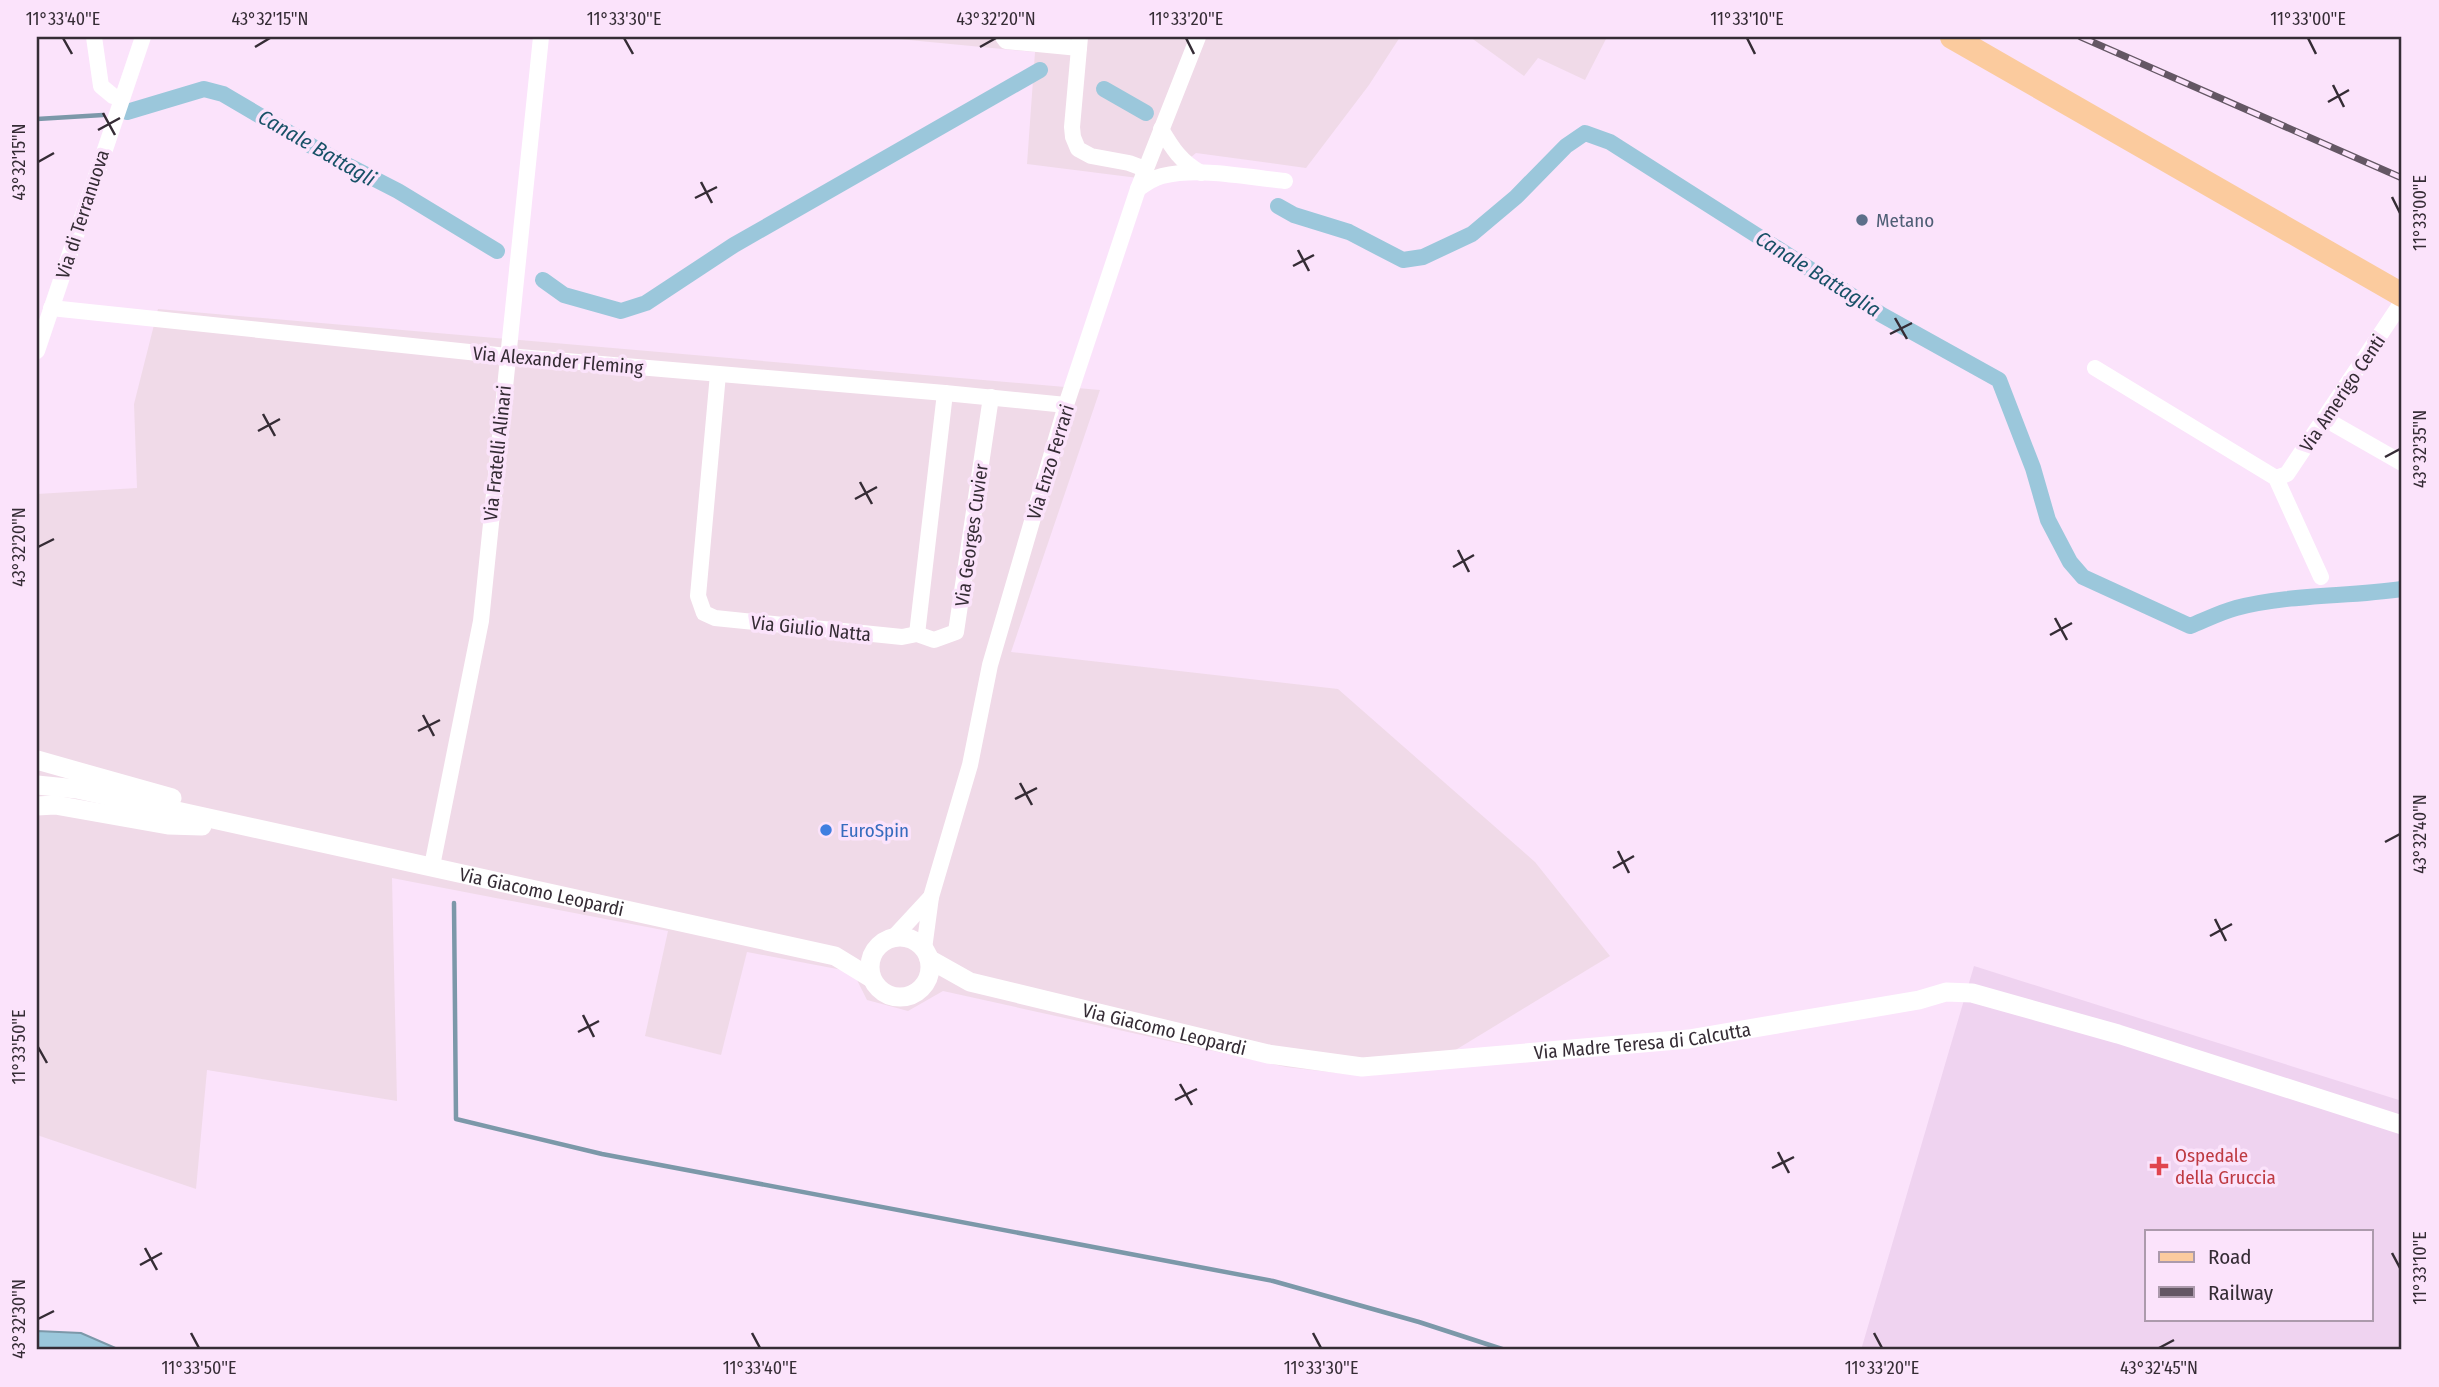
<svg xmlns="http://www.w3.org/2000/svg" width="2439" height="1387" font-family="'Fira Sans Condensed',sans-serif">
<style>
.industrial{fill:#f0dae8}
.built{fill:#efd3f0;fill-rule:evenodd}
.water{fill:#9bc7db;stroke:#7c98a9;stroke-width:2}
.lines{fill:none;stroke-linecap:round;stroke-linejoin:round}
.stream{stroke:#7c98a9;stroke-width:4.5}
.canal{stroke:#9bc7db;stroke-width:16}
.minor{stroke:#fff;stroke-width:16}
.tertiary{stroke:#fff;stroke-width:19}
.primary{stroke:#fbcb9e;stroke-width:24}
.rail-casing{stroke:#645764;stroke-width:7}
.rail{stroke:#fbe3fb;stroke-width:4.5;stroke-dasharray:13;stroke-linecap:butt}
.ticks{fill:none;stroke:#352c35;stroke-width:2.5}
.service-dot{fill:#5c6f8a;stroke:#fbe3fb;stroke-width:2.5}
.shop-dot{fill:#3f7fe0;stroke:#fbe3fb;stroke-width:2.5}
.health-dot{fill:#e0444e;stroke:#fbe3fb;stroke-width:2.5}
.labels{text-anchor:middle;stroke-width:7;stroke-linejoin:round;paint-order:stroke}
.street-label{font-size:19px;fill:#352c35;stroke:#fbe3fb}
.service-label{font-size:19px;fill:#4e5e75;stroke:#fbe3fb;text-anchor:start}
.shop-label{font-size:19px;fill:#366cbe;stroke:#fbe3fb;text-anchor:start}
.health-label{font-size:19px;fill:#be3a42;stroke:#fbe3fb;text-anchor:start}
.water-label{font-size:21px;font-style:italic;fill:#185167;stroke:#fbe3fb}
.neatline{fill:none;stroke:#352c35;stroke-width:2.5}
.ticks-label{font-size:18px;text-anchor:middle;fill:#352c35}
</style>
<rect width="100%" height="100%" fill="#fbe3fb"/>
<!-- industrial -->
<g class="industrial">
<path d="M 878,37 L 1400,37 L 1369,85 L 1306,168 L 1196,153 L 1162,181 L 1027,164 L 1035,52 Z"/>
<path d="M 1470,37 L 1607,37 L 1585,80 L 1538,58 L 1524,76 Z"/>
<path d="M 158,309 L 1100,390 L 1011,652 L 1338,689 L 1535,862 L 1610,956 L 1421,1071 L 1364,1076 L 1286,1067 L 943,991 L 908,1011 L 867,1000 L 853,972 L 747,952 L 721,1055 L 645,1036 L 668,931 L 392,878 L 397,1101 L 207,1070 L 196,1189 L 37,1135 L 37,494 L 137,488 L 134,404 Z"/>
</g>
<!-- built -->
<path class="built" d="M 1974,966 L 2402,1101 L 2402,1350 L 1861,1350 ZM 2147,1231 L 2371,1231 L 2371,1319 L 2147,1319 Z"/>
<!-- water -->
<path class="water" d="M 37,1331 L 81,1333 L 120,1350 L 37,1350 Z"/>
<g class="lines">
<!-- stream -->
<g class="stream">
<path d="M 37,119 L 103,115"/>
<path d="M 454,903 L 456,1119 L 602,1154 L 1273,1281 L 1419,1322 L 1505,1350"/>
</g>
<!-- canal -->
<g class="canal">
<path d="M 1104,89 L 1146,113"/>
<path d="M 127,112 L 204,89 L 223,94 L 320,151 L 398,191 L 497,251"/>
<path d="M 1278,206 L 1294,215 L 1349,232 L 1403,260 L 1423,257 L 1472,234 L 1516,197 L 1566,146 L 1585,133 L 1610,142 L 1882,315 L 1999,380 L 2033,468 L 2048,520 L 2070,562 L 2083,577 L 2190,626 C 2205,620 2221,612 2236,608 C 2290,594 2347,597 2402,589"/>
<path d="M 543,280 L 564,295 L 621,311 L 646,303 L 734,245 L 1040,70"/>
</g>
<!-- minor -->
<g class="minor">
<path d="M 94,37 L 101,86 L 113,96 L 121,98"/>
<path d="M 1003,37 L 1006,41 L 1079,48"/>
<path d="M 1080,37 L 1072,127 L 1073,137 L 1078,149 L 1091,156 L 1129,163 L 1145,169"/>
<path d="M 1161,129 C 1172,148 1181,162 1201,173"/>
<path d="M 1138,189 C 1145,184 1154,178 1162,176 C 1201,167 1246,177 1285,181"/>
<path d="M 51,308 L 507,356 L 945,393 L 1066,405"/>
<path d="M 37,351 L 143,37"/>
<path d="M 2095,368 L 2276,478 L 2321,577"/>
<path d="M 718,374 L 698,596 L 704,613 L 715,618 L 902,637 L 917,634 L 934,640 L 956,632 L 991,397"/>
<path d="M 2325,419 L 2402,463"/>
<path d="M 2276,478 L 2287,474 L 2402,302"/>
<path d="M 917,634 L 945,393"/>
<path d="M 432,866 L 481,621 L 541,37"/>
<path d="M 893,938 L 931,897"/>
<path d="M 924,949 L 931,897 L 970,765 L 990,665 L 1066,405 L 1138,189 L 1198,37"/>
</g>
<!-- tertiary -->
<g class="tertiary">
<path d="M 37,760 L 172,798"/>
<path id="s1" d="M 37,785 L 77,789 L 835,956 L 871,978"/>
<path d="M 37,806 L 55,805 L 168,825 L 202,826"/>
<circle cx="900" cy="967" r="30"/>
<path id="s2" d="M 929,959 L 970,982 L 1268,1054 L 1362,1067 L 1689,1039 L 1919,1000 L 1946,992 L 1972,993 L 2118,1034 L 2402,1125"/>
</g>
<!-- primary -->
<path class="primary" d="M 1952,37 L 2402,295"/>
<!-- rail casing -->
<g class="rail-casing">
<path id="rail" d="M 2081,37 L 2402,178"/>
</g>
<!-- rail -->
<use href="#rail" class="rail"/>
</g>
<!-- ticks -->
<path class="ticks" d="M 63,38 L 72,54M 624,38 L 633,54M 1186,38 L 1194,54M 1747,38 L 1755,54M 2308,38 L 2316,54M 255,47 L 270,38M 980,47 L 996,38M 2333,85 L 2344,107M 2328,102 L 2349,90M 103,113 L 115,135M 98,130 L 120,118M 38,162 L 54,153M 701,182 L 712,203M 2392,197 L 2400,213M 695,198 L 717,187M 1298,250 L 1309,271M 1293,266 L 1314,255M 1895,318 L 1907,339M 1890,334 L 1912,323M 263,414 L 275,436M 258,431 L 280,419M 2385,457 L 2400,449M 860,482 L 872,504M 855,499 L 877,487M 38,547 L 54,539M 1458,550 L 1469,572M 1453,567 L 1474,555M 2055,618 L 2067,640M 2050,635 L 2072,623M 423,715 L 434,736M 418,731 L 440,720M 1020,783 L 1032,805M 1015,799 L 1037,788M 2385,842 L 2400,834M 1618,851 L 1629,873M 1613,868 L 1634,856M 2215,919 L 2226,941M 2210,936 L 2232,924M 583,1015 L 594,1037M 578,1032 L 599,1021M 38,1047 L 47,1063M 1180,1084 L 1192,1105M 1175,1100 L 1197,1089M 1778,1152 L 1789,1173M 1772,1168 L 1794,1157M 145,1248 L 157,1270M 2392,1253 L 2400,1268M 140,1265 L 162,1253M 38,1319 L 54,1311M 191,1333 L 199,1348M 752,1333 L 760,1348M 1313,1333 L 1321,1348M 1874,1333 L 1882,1348M 2159,1348 L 2174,1340"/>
<!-- markers -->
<circle class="service-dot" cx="1862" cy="220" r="7"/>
<circle class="shop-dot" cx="826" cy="830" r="7"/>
<path class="health-dot" d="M2155.5 1155.5h7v7h7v7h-7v7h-7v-7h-7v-7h7z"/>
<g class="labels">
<!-- street labels -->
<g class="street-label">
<text transform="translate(82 214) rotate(-72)" y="7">Via di Terranuova</text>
<text transform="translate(558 360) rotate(5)" y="7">Via Alexander Fleming</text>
<text transform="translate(2342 393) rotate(-56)" y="7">Via Amerigo Centi</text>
<text transform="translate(497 453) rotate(-84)" y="7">Via Fratelli Alinari</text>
<text transform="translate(1050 462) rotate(-73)" y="7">Via Enzo Ferrari</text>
<text transform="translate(971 535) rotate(-82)" y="7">Via Georges Cuvier</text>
<text transform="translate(811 628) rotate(6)" y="7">Via Giulio Natta</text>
<text dy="7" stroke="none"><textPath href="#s1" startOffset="516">Via Giacomo Leopardi</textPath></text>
<text dy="7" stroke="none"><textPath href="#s2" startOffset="247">Via Giacomo Leopardi</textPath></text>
<text dy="7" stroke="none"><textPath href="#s2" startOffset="730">Via Madre Teresa di Calcutta</textPath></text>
</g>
<!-- service labels -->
<g class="service-label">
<text x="1876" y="227">Metano</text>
</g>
<!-- shop labels -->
<g class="shop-label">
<text x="840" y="837">EuroSpin</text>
</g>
<!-- health labels -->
<g class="health-label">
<text x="2175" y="1162">Ospedale<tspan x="2175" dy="22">della Gruccia</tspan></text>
</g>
<!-- water labels -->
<g class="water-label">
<text transform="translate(317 148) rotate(30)" y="7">Canale Battagli</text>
<text transform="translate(1818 274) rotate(32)" y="7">Canale Battaglia</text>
</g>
</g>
<!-- border -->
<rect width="2439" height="1387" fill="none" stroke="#fbe3fb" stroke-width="77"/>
<!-- legend -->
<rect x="2145" y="1230" width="228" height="91" fill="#fbe3fb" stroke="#ac9aac" stroke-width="2"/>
<rect x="2159" y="1252" width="35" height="10" fill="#fbcb9e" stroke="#ac9aac" stroke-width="2"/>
<text x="2208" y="1264" font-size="21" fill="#352c35">Road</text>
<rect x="2159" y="1287" width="35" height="10" fill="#645764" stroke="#ac9aac" stroke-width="2"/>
<text x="2208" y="1300" font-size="21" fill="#352c35">Railway</text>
<rect x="38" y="38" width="2362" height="1310" class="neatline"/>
<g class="ticks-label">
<text x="63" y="25">11°33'40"E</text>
<text x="270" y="25">43°32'15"N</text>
<text x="624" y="25">11°33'30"E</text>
<text x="996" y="25">43°32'20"N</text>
<text x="1186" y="25">11°33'20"E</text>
<text x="1747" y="25">11°33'10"E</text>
<text x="2308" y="25">11°33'00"E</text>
<text transform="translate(19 162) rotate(-90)" y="6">43°32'15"N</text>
<text transform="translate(2420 213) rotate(-90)" y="6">11°33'00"E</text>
<text transform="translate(2420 449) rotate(-90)" y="6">43°32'35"N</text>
<text transform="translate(19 547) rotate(-90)" y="6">43°32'20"N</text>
<text transform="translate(2420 834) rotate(-90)" y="6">43°32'40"N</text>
<text transform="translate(19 1047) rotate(-90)" y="6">11°33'50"E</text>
<text transform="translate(2420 1268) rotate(-90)" y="6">11°33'10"E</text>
<text transform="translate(19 1319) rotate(-90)" y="6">43°32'30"N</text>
<text x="199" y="1374">11°33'50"E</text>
<text x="760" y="1374">11°33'40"E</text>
<text x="1321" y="1374">11°33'30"E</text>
<text x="1882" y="1374">11°33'20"E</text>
<text x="2159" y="1374">43°32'45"N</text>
</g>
</svg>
